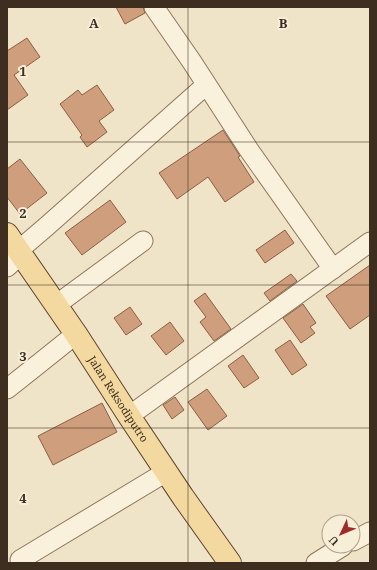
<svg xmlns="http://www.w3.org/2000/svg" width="377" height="570" font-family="'Noto Serif',serif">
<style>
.building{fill:#cf9f7d;stroke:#8d5f41}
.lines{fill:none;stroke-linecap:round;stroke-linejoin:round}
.minor-casing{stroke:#8d765c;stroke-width:21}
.major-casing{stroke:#5b4430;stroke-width:24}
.minor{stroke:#faf1dc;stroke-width:19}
.major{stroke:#f3d9a0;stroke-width:22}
.grid{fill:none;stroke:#3d2e20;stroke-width:1;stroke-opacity:0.55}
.labels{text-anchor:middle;stroke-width:4;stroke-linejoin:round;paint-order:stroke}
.street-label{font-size:11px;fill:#3d2e20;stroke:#f7eed8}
.grid-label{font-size:13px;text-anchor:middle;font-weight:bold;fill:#3d2e20;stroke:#f7eed8;stroke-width:4;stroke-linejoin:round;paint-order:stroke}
</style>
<rect width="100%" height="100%" fill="#f0e4c8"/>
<!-- building -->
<g class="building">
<path d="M 116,7 L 143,7 L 145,13 L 125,24 Z"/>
<path d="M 27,38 L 40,57 L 14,75 L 28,95 L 7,110 L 7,51 Z"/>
<path d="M 97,85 L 114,110 L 99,121 L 107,132 L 87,147 L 80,137 L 82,135 L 60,104 L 78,90 L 82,95 Z"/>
<path d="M 223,130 L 240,156 L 238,157 L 254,182 L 225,202 L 208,177 L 177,199 L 159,173 Z"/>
<path d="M 20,159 L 47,193 L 20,214 L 7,197 L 7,169 Z"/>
<path d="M 110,200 L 126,222 L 82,255 L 65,233 Z"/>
<path d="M 285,230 L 294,243 L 265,263 L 256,250 Z"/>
<path d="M 370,265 L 370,315 L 350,329 L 326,296 Z"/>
<path d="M 291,274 L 297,281 L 270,301 L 264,293 Z"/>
<path d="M 205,293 L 231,329 L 214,341 L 200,322 L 206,317 L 194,301 Z"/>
<path d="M 303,304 L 316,323 L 310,327 L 315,333 L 301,343 L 283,318 Z"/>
<path d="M 130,307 L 142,324 L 126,335 L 114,318 Z"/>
<path d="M 170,322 L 184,341 L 166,355 L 151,336 Z"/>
<path d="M 290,340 L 307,365 L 292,375 L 275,350 Z"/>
<path d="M 243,355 L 259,378 L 244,388 L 228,366 Z"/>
<path d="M 207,389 L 227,416 L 208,430 L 188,402 Z"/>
<path d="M 175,397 L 184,410 L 172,419 L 163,405 Z"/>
<path d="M 102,403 L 117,432 L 53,465 L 38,436 Z"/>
</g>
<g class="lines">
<!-- minor casing -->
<g class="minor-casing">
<g id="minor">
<path d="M 154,7 L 192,62 L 249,150 L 333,269"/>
<path d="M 19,250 L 47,226 L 206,85"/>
<path d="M 7,267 L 21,254"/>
<path d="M 56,305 L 143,241"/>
<path d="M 7,389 L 31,370 L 76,334"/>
<path d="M 129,416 L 370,242"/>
<path d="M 353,541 L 370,532"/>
<path d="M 20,560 L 166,472"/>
<path d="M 316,563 L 343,546"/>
</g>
</g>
<!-- major casing -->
<g class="major-casing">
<g id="major">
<path id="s1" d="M 7,234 L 76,334 L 129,416 L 183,497 L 230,563"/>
</g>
</g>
<!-- minor -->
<use href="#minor" class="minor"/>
<!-- major -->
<use href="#major" class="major"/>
</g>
<!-- grid -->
<path class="grid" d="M 188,7 L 188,563M 7,142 L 370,142M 7,285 L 370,285M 7,428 L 370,428"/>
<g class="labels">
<!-- street labels -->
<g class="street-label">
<text dy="4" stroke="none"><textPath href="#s1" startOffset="199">Jalan Reksodiputro</textPath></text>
</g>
</g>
<g class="grid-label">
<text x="94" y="28">A</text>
<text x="283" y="28">B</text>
<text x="23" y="76">1</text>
<text x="23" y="218">2</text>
<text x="23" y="361">3</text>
<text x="23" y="503">4</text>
</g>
<!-- border -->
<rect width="377" height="570" fill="none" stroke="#3d2e20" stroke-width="16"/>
<!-- north arrow -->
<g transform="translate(341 534) rotate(226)"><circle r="19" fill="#f7eed8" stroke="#ada18e"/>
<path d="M0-3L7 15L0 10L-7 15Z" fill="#9e2a2b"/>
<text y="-6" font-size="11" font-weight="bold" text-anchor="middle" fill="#3d2e20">U</text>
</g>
</svg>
